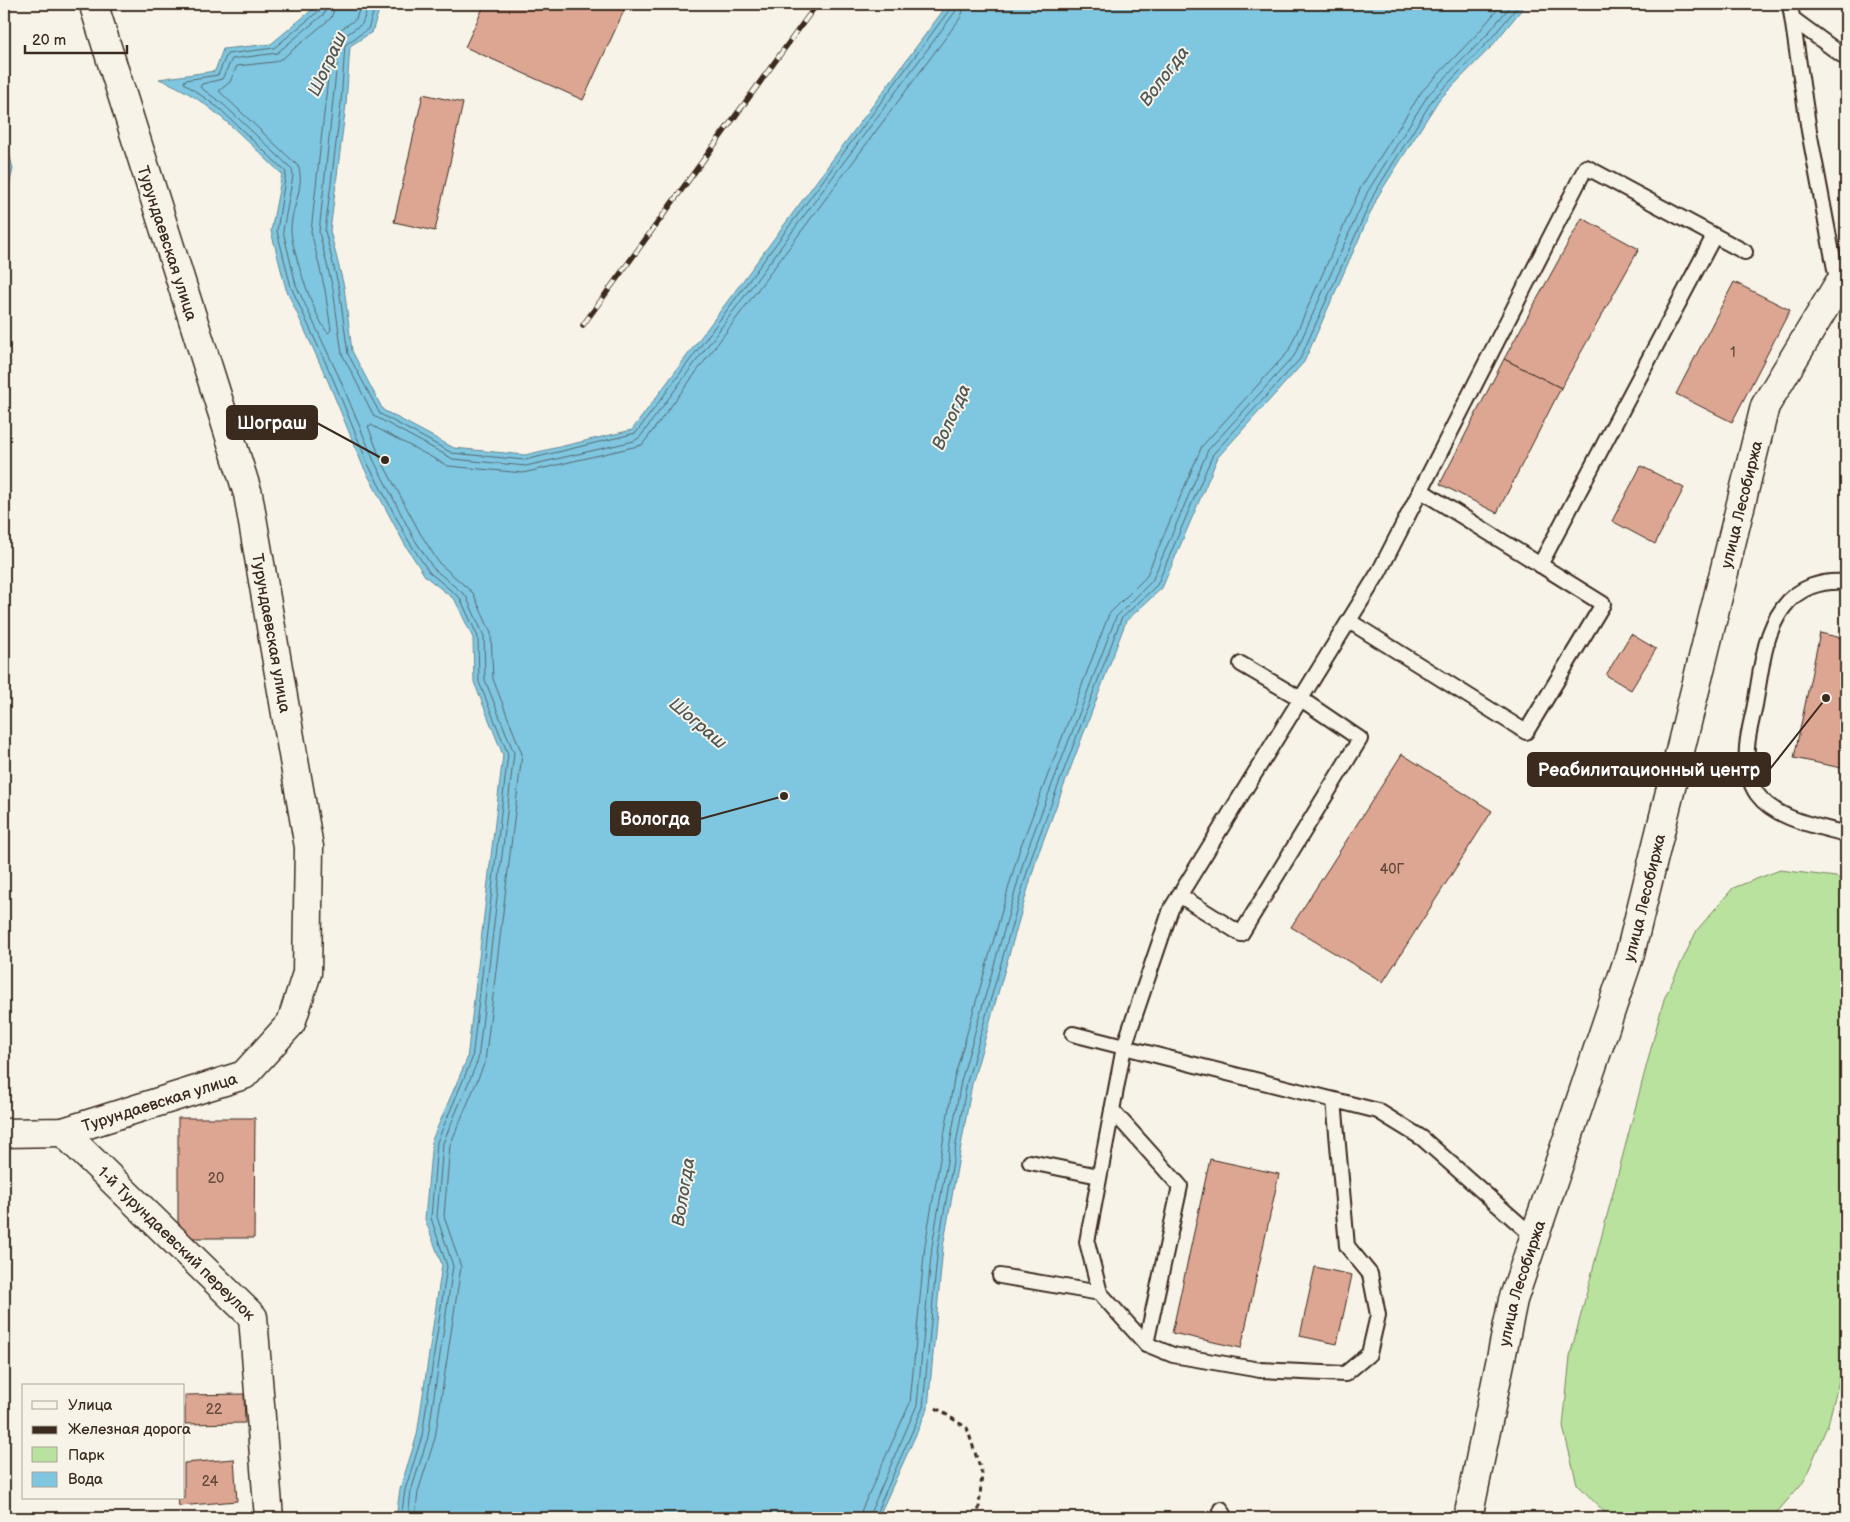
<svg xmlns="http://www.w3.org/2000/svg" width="1850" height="1522" font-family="'Balsamiq Sans',sans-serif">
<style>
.green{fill:#b8e29e;stroke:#7a865e}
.water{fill:#7fc6e0;stroke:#648892}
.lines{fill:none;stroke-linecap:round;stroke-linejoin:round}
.shore{stroke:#56686c;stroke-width:1}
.building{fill:#dca693;stroke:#3b2a1e}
.lane-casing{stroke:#3b2a1e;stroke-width:18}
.street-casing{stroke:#3b2a1e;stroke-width:31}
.path{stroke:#3b2a1e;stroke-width:3;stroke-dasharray:5 4;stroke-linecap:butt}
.lane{stroke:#f7f3e8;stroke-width:14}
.street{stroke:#f7f3e8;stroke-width:28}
.rail-casing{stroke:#3b2a1e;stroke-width:5.5}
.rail{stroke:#f7f3e8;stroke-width:4;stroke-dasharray:11;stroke-linecap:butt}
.labels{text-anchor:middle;stroke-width:4;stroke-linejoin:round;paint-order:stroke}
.number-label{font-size:14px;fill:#63493b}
.street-label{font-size:16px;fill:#3b2a1e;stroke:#f7f3e8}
.water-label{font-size:18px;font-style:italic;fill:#4f5958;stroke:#f7f3e8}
.leader{fill:none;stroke:#3b2a1e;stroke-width:2}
.callout-dot{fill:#3b2a1e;stroke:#f7f3e8;stroke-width:2}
.callout{fill:#3b2a1e;stroke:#3b2a1e;stroke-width:2}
.callout-label{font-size:18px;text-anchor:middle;font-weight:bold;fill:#fff}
</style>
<rect width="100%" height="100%" fill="#f7f3e8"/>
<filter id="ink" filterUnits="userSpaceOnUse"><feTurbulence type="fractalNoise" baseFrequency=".02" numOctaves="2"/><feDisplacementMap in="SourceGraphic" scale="10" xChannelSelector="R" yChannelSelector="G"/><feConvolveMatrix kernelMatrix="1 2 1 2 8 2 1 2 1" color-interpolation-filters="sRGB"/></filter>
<g filter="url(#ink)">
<!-- green -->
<path class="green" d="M 1780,870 L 1836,877 L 1846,882 L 1846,1353 L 1828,1424 L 1804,1481 L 1772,1518 L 1610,1518 L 1577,1484 L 1563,1427 L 1570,1356 L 1664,999 L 1697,930 L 1733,888 Z"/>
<!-- water -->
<g class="water">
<path d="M 319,4 L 381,4 L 372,32 L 350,46 L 346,104 L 330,231 L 344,287 L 352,351 L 383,410 L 454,448 L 525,455 L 632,430 L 948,4 L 1526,4 L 1492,46 L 1438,101 L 1378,196 L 1304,362 L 1218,457 L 1162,588 L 1126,621 L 1037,857 L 972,1084 L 943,1247 L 928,1408 L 878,1518 L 396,1518 L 400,1489 L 417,1435 L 442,1265 L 425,1219 L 432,1140 L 467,1059 L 503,755 L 474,682 L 473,638 L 455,600 L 425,576 L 404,543 L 363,466 L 328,381 L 286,289 L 271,231 L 282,174 C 244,139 208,97 159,79 L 215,71 L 223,49 L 271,44 Z"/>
<path d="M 4,131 L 13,169 L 4,206 Z"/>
</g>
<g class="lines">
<!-- shore -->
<g class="shore">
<path d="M 322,4 L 320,10 L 274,48 L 227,54 L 218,75 L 185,80 L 184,83 L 220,109 L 286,172 L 277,231 L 291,287 L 333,379 L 368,464 L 408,540 L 429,572 L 460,598 L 478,637 L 479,682 L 508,754 L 472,1059 L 437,1142 L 431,1218 L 447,1266 L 422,1436 L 405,1490 L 401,1518"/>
<path d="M 328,4 L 324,14 L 277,53 L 232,59 L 222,79 L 202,84 L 200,87 L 224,105 L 292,169 L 293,176 L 283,231 L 296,285 L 339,377 L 374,461 L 413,537 L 433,568 L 466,596 L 484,636 L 485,680 L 514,753 L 478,1060 L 443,1143 L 437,1217 L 453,1266 L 428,1437 L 411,1491 L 408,1518"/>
<path d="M 336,4 L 331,18 L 283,58 L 274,62 L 237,66 L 230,82 L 219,91 L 298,166 C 306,186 290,210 291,231 C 292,251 315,319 328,333 L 331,330 L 325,290 L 311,231 L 332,42 L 337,32 L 356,19 L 361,4"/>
<path d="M 369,4 L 362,24 L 343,37 L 339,44 L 319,232 L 333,289 L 342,354 L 374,416 L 453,459 L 526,466 L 634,441 L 640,437 L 955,12 L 958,4"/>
<path d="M 376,4 L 368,29 L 345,45 L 341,103 L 325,231 L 339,288 L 348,354 L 380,414 L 452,453 L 525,460 L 636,433 L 950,9 L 951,4"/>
<path d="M 415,1518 L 418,1492 L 435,1438 L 461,1267 L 444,1216 L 450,1145 L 485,1062 L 522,754 L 493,679 L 491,633 L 473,593 L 439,563 L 420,533 L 380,458 L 368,426 L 371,425 L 448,466 L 523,473 L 642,445 L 961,17 L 965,4"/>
<path d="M 860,1518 L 862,1509 L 910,1403 L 925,1245 L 954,1079 L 1019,851 L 1109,614 L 1146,577 L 1202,446 L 1288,352 L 1361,187 L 1422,91 L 1478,33 L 1502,4"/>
<path d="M 868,1518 L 917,1405 L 932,1246 L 961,1081 L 1026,853 L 1116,617 L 1152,581 L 1208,450 L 1294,356 L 1368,191 L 1428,95 L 1484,38 L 1512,4"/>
<path d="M 874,1518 L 923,1407 L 938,1246 L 967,1082 L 1032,855 L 1121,619 L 1157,585 L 1213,454 L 1300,359 L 1374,194 L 1433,99 L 1488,42 L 1520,4"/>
</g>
</g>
<!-- building -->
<g class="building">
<path d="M 485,4 L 627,4 L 583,100 L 465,47 Z"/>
<path d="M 423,94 L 463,103 L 435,231 L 394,222 Z"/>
<path d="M 1582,218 L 1639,249 L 1561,388 L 1504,359 Z"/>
<path d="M 1734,282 L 1790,310 L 1732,422 L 1676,394 Z"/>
<path d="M 1504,359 L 1561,388 L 1497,513 L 1440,484 Z"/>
<path d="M 1641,466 L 1684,488 L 1655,544 L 1612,521 Z"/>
<path d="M 1820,633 L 1846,639 L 1846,769 L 1794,758 Z"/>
<path d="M 1631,634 L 1656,649 L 1631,690 L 1606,675 Z"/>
<path d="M 1402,754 L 1492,811 L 1383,982 L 1291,927 Z"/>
<path d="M 178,1118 L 255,1118 L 254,1238 L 178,1238 Z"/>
<path d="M 1210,1159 L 1279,1174 L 1241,1348 L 1172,1333 Z"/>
<path d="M 1315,1267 L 1352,1275 L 1337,1344 L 1300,1336 Z"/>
<path d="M 244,1394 L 245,1423 L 185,1424 L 185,1395 Z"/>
<path d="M 234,1459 L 237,1501 L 179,1506 L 178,1498 L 184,1498 L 184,1463 Z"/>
</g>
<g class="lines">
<!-- lane casing -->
<g class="lane-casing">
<g id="lane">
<path d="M 1790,4 L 1809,131 L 1838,285 L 1843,287"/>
<path d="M 1793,19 L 1846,58"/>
<path d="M 1540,565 L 1714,236"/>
<path d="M 1846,582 C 1822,580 1798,587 1783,608 C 1763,635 1761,673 1755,705 C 1752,719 1748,733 1747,747 C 1746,762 1748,781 1757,794 C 1776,820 1818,826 1846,834"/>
<path d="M 1349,621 L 1526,732 L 1603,604 L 1420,490"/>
<path d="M 1179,895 L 1241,934 L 1360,739 L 1301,699 L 1241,664"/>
<path d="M 1073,1034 L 1124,1047 L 1087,1242 L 1100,1293 L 1146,1344 L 1173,1355 L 1260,1370 L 1345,1374 L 1369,1354 L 1378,1315 L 1370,1274 L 1347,1246 L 1334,1100"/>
<path d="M 1112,1110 L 1180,1186 L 1146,1344"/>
<path d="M 1030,1162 L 1099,1176"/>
<path d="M 1534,1237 L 1422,1138 L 1378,1111 L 1124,1047 L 1171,909 L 1379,572 L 1586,167 L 1745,252"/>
<path d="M 1000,1276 L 1100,1293"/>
<path d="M 1221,1509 L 1226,1518"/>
</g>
</g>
<!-- street casing -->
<g class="street-casing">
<g id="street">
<path id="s1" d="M 63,1132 L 253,1317 L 269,1518"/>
<path id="s2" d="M 4,1133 L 63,1132 L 244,1075 L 291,1023 L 307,973 L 309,847 L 248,494 L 95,9 L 96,4"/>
<path id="s3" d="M 1468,1518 L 1513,1300 L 1630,954 L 1765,406 L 1838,285"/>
</g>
</g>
<!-- path -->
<path class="path" d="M 936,1408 L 967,1428 L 982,1474 L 978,1518"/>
<!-- lane -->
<use href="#lane" class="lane"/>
<!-- street -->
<use href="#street" class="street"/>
<!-- rail casing -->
<g class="rail-casing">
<path id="rail" d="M 583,325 L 817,4"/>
</g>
<!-- rail -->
<use href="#rail" class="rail"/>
</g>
</g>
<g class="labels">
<!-- number labels -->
<g class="number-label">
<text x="1733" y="357">1</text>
<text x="1392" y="874">40Г</text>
<text x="216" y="1183">20</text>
<text x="214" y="1414">22</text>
<text x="210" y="1486">24</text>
</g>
<!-- street labels -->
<g class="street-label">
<text transform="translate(168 243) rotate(72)" y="6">Турундаевская улица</text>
<text dy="6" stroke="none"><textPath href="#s3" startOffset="1051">улица Лесобиржа</textPath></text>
<text transform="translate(272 633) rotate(80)" y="6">Турундаевская улица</text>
<text dy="6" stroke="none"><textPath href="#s3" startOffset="646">улица Лесобиржа</textPath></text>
<text dy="6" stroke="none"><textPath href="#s2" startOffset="160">Турундаевская улица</textPath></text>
<text dy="6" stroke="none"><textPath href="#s1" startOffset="159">1-й Турундаевский переулок</textPath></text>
<text dy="6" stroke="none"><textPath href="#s3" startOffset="241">улица Лесобиржа</textPath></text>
</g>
<!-- water labels -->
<g class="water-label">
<text transform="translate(327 64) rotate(-65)" y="6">Шограш</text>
<text transform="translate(1164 76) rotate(-53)" y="6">Вологда</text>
<text transform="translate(951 417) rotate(-66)" y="6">Вологда</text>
<text transform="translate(698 723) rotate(40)" y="6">Шограш</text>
<text transform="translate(683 1192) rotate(-81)" y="6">Вологда</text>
</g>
</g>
<!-- callouts -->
<path class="leader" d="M385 460L317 423M1826 698L1770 769M784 796L700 819"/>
<g class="callout-dot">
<circle cx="385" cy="460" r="5"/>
<circle cx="1826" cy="698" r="5"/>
<circle cx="784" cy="796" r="5"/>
</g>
<g class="callout">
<rect x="227" y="406" width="90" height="33" rx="5"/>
<rect x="1528" y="753" width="242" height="33" rx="5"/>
<rect x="611" y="802" width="89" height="33" rx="5"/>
</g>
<g class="callout-label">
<text x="272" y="429">Шограш</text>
<text x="1649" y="776">Реабилитационный центр</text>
<text x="655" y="825">Вологда</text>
</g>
<!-- margin -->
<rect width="1850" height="1522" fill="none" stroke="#f7f3e8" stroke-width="20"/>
<rect x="10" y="10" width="1830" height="1502" fill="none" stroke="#3b2a1e" stroke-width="2" filter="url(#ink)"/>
<!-- legend -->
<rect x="22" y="1384" width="162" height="115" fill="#f7f3e8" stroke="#aca397"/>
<rect x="32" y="1401" width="25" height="8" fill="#f7f3e8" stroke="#aca397"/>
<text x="68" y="1410" font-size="15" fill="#3b2a1e">Улица</text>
<rect x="32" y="1426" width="25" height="8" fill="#3b2a1e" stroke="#aca397"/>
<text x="68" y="1434" font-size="15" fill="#3b2a1e">Железная дорога</text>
<rect x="32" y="1447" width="25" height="15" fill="#b8e29e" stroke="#aca397"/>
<text x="68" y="1460" font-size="15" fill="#3b2a1e">Парк</text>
<rect x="32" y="1472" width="25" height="15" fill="#7fc6e0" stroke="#aca397"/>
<text x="68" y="1484" font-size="15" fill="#3b2a1e">Вода</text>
<!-- scale -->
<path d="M25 45v8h102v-8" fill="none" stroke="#3b2a1e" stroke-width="2.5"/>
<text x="32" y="45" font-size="15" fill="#3b2a1e" stroke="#f7f3e8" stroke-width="4" paint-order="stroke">20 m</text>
</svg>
